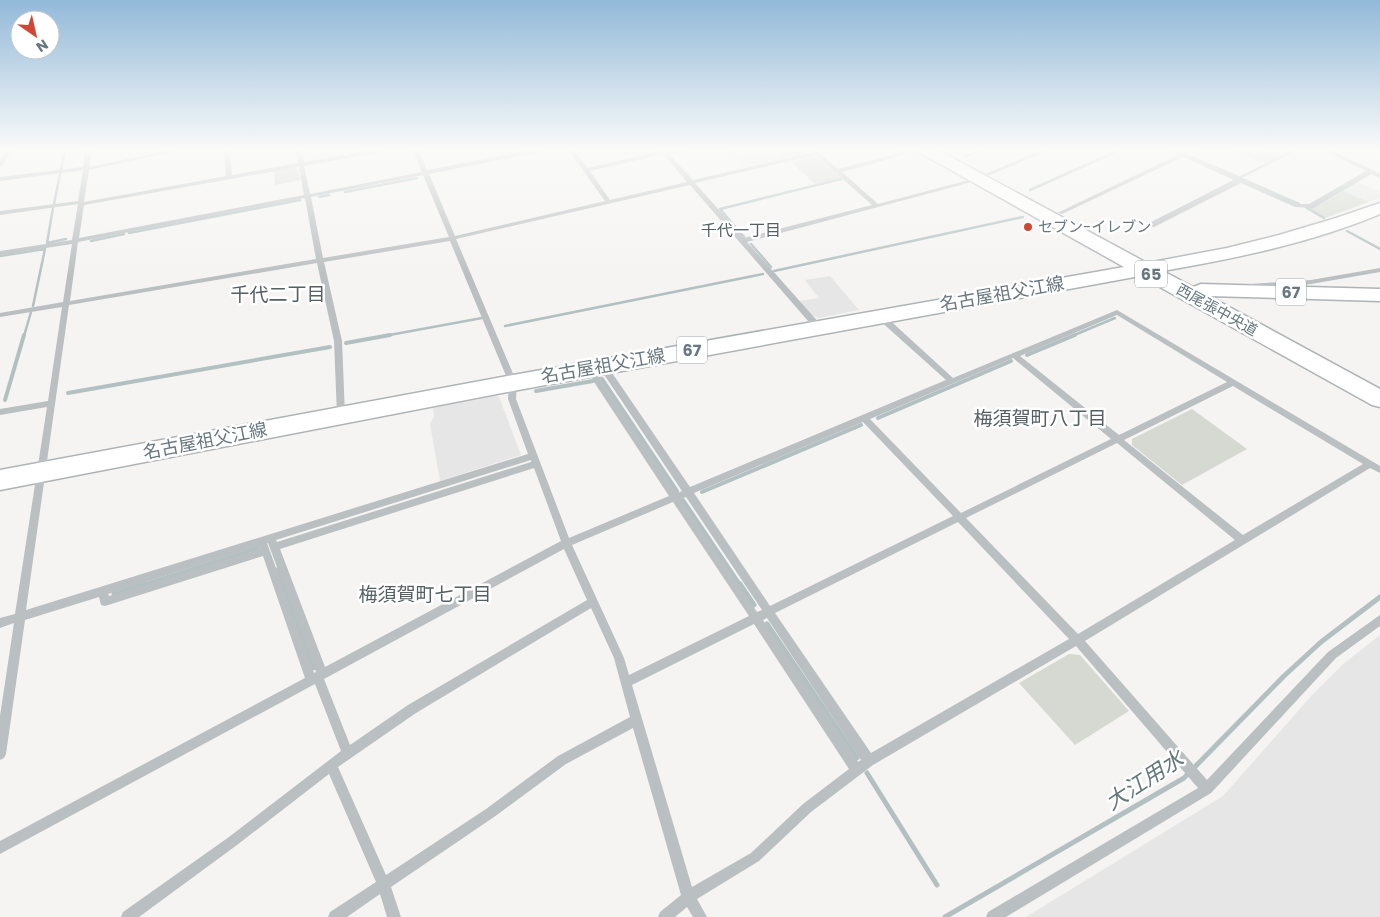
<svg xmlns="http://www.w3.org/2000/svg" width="1380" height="917" font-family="Poppins,'Noto Sans JP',sans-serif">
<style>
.built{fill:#e5e6e5}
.green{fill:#d5d9d1}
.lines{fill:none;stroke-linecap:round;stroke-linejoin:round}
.stream-far2{stroke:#b2c0c2;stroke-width:2.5}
.stream-far1{stroke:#b2c0c2;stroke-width:4}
.stream{stroke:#b2c0c2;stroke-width:5}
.major-casing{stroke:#aeb3b6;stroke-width:3}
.minor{fill:#babfc1;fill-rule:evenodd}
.major{fill:#fff;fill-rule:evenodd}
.poi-dot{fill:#d14736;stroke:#fff;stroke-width:2}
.labels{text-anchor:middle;stroke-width:5;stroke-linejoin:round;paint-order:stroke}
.far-poi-label{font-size:15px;fill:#677880;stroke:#fff;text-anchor:start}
.far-street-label{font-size:15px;fill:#677880;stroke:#fff}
.far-neighbourhood-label{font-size:16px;fill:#546066;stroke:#fff}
.shield{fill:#fff;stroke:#95a0a6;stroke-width:1}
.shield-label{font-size:16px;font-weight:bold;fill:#677880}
.street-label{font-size:18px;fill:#677880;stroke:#fff}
.neighbourhood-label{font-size:19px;fill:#546066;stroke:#fff}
.near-water-label{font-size:22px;font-style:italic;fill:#63797c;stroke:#fff}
</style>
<rect width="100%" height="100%" fill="#f5f4f2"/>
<!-- built -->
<g class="built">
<path d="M 726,148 L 774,148 L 785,158 L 745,167 Z"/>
<path d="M 1358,182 L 1380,192 L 1380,198 L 1369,202 L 1343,191 Z"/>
<path d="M 830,276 L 859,310 L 819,318 L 811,315 L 799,301 L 819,298 L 805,280 Z"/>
<path d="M 495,396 L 499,397 L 521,455 L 440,481 L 430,424 L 434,416 L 433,408 Z"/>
<path d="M 1380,635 L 1380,917 L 1026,917 L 1223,796 L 1313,694 L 1342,665 Z"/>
</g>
<!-- green -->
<g class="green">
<path d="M 774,148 L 807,148 L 810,150 L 808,153 L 785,158 Z"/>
<path d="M 1229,148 L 1257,148 L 1278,157 L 1265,163 Z"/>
<path d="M 813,157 L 818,157 L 841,178 L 815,184 L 791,162 Z"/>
<path d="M 294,168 L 298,169 L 301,180 L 275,185 L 274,171 Z"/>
<path d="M 1343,191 L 1369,202 L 1325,218 L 1308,209 L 1314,208 Z"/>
<path d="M 1192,409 L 1247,449 L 1182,485 L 1132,445 L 1132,439 Z"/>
<path d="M 1069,654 L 1080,655 L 1129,711 L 1075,745 L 1019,683 Z"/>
</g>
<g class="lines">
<!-- stream-far2 -->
<g class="stream-far2">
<path d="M 1172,148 L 1177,150"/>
<path d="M 966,156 L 986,148"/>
<path d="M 1192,157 L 1299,204"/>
<path d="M 61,170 L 65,148"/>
<path d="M 1239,178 L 1299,148"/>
<path d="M 1030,190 L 1124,148"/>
<path d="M 345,192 L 417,178"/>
<path d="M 319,197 L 329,195"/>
<path d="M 54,204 L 60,174"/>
<path d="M 53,208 L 47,243 L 66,239"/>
<path d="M 1307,208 L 1313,207 L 1369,174"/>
<path d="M 1307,208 L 1324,218"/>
<path d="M 1146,226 L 1236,180"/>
<path d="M 1347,231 L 1380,249"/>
<path d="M 129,233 L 300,200"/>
<path d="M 744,237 L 720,209 L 841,179"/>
<path d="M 91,241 L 124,234"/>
<path d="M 751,244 L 771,267"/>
<path d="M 0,256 L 45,249 L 33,306"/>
<path d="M 774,271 L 1023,217"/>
<path d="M 505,326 L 763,274"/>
<path d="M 24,336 L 31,312"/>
<path d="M 384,336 L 482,318"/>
<path d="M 1072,336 L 1115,318"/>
</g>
<!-- stream-far1 -->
<g class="stream-far1">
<path d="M 346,343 L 390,335"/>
<path d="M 1027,355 L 1075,335"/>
<path d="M 602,379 L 677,491"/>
<path d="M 536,391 L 593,381"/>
<path d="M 68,393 L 330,347"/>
<path d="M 5,400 L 24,335"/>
<path d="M 878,418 L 1011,361"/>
<path d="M 702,492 L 861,425"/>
<path d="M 683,500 L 741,586"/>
<path d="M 278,569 L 284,586"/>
<path d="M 140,586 L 258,548"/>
</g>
<!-- stream -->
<g class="stream">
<path d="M 283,584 L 313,668"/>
<path d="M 740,584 L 754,605"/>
<path d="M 114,594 L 144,584"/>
<path d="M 767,624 L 857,758"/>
<path d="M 867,773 L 937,885"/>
<path d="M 945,917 L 1184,778 L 1284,676 L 1321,642 L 1380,597"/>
</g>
<!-- major casing -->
<g class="major-casing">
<path id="major" d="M 915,148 L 934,148 L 1147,263 L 1227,248 L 1279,235 L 1336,218 L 1380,203 L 1380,214 C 1311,243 1237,258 1163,271 L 1193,287 L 1201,284 L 1380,289 L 1380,301 L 1209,296 L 1380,389 L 1380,407 L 1372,405 L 1140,276 L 513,391 L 0,490 L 0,470 L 513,375 L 1124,267 L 917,151 Z"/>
</g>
<!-- minor -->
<g class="minor">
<path d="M 7,148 L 13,148 L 3,165 L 0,167 L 0,160 Z"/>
<path d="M 86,148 L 92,148 L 89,167 L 181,148 L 190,148 L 89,170 L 84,202 L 226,176 L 224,152 L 227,148 L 233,148 L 230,152 L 232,175 L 298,163 L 295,148 L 301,148 L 304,162 L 385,148 L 395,148 L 392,150 L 304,166 L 310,194 L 422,172 L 412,148 L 418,148 L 427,170 L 542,148 L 552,148 L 549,150 L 429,174 L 455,236 L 605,201 L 567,148 L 573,148 L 587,168 L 661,151 L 658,148 L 664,148 L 668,152 L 688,148 L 697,148 L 696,149 L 670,155 L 693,180 L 813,152 L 808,148 L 814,148 L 838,169 L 885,157 L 910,148 L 917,148 L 916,149 L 889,159 L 842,172 L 878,204 L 980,177 L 983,179 L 747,242 L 821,325 L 821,329 L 815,329 L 690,185 L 456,239 L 517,383 L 516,399 L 569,538 L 669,496 L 592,379 L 600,364 L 606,364 L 690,487 L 946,380 L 877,318 L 877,314 L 883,314 L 953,378 L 1117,310 L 1380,466 L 1380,473 L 1370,468 L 1085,641 L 1207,780 L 1328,652 L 1380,615 L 1380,626 L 1336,658 L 1211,793 L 1006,917 L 986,917 L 988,912 L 1198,788 L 1076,646 L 873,765 L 811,812 L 759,861 L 697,899 L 707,917 L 693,917 L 687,907 L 675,917 L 658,917 L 660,912 L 681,895 L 633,728 L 566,764 L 494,817 L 391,887 L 401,917 L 387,917 L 380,894 L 347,917 L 328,917 L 330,912 L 376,882 L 329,774 L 237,845 L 139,917 L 121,917 L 123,912 L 229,837 L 341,751 L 315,684 L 0,854 L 0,841 L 305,678 L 263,556 L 105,606 L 101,605 L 99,597 L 25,620 L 6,754 L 4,758 L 0,760 L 0,716 L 14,623 L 0,628 L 0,618 L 15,614 L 47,407 L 0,415 L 0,409 L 48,401 L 62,307 L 0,317 L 0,313 L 63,302 L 72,244 L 0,255 L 0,251 L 72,240 L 78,204 L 0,215 L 0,211 L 78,201 L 83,170 L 0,181 L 0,177 L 83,167 ZM 663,154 L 687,182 L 610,200 L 590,171 ZM 816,155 L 872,205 L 744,238 L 695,183 ZM 299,167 L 304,195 L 79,238 L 84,205 ZM 423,175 L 449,237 L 323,258 L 311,197 ZM 305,198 L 316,259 L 70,301 L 78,242 ZM 450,241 L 509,383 L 508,399 L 528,454 L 26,610 L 69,305 L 317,263 L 334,341 L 337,415 L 341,418 L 345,415 L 342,341 L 324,262 ZM 1117,315 L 1227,382 L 1119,435 L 1020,356 ZM 1013,358 L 1111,439 L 961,513 L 870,419 ZM 603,373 L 682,491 L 677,493 L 600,379 ZM 1233,386 L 1363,464 L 1243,535 L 1124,440 ZM 863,422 L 953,516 L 770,606 L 694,493 ZM 1117,443 L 1235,540 L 1078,634 L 966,518 ZM 531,460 L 531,462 L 277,542 L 276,540 ZM 534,468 L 561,541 L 325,667 L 280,549 ZM 686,497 L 762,610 L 757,612 L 681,499 ZM 673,502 L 749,616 L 629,675 L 624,658 L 572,545 ZM 958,522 L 1069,639 L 871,753 L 775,613 ZM 267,543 L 268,543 L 316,672 L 314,673 ZM 259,546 L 260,549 L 109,596 L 108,594 ZM 564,549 L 587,600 L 408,705 L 350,745 L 324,679 ZM 591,608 L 614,658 L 630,717 L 558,756 L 486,809 L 386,875 L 338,767 L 416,713 ZM 767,618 L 861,760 L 858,762 L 763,620 ZM 754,624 L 849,769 L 803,804 L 751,853 L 692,887 L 632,685 Z"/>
<path d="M 1047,148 L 1054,148 L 990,175 L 985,174 Z"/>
<path d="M 1164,148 L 1171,148 L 1183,153 L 1194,148 L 1201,148 L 1188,155 L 1298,204 L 1309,204 L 1366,171 L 1321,149 L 1320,148 L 1327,148 L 1380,174 L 1380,178 L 1370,173 L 1310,208 L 1295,207 L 1241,183 L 1154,227 L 1150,227 L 1150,225 L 1236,181 L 1183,157 L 1062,214 L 1057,213 L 1178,155 Z"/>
<path d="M 1380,268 L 1380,272 L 1311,284 L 1255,288 L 1259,292 L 1255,294 L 1252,294 L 1246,286 L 1250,284 L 1311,280 Z"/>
</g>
<!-- major -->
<use href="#major" class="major"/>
</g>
<!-- sky -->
<linearGradient id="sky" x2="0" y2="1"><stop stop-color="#92b9d9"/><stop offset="0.54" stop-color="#fafaf9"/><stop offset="1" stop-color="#fafaf9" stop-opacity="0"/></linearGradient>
<rect width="1380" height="276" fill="url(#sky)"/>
<!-- markers -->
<circle class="poi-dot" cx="1028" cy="227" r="5"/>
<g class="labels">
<!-- far-poi labels -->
<g class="far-poi-label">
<text x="1038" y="232">セブン-イレブン</text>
</g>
<!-- far-street labels -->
<g class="far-street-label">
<text transform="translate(1217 310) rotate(29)" y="5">西尾張中央道</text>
</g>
<!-- far-neighbourhood labels -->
<g class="far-neighbourhood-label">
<text x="741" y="236">千代一丁目</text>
</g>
<!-- shield labels -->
<g class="shield">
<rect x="1135" y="260.5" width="32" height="27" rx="4"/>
<rect x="1276" y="278.5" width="30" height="27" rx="4"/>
<rect x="677" y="336.5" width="30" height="27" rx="4"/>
</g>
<g class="shield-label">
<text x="1151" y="280">65</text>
<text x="1291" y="298">67</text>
<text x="692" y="356">67</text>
</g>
<!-- street labels -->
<g class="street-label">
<text transform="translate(1002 294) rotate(-10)" y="6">名古屋祖父江線</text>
<text transform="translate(603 366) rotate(-10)" y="6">名古屋祖父江線</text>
<text transform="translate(205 441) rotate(-11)" y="6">名古屋祖父江線</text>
</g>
<!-- neighbourhood labels -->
<g class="neighbourhood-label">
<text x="278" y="301">千代二丁目</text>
<text x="1040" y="425">梅須賀町八丁目</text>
<text x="425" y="601">梅須賀町七丁目</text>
</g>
<!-- near-water labels -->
<g class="near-water-label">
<text transform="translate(1144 780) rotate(-33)" y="8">大江用水</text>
</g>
</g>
<!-- north arrow -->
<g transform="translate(35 35) rotate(146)"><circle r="24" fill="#ffffff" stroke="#c2c9cc"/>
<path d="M0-4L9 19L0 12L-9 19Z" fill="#d14736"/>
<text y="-8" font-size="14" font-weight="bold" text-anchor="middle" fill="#677880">N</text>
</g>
</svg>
